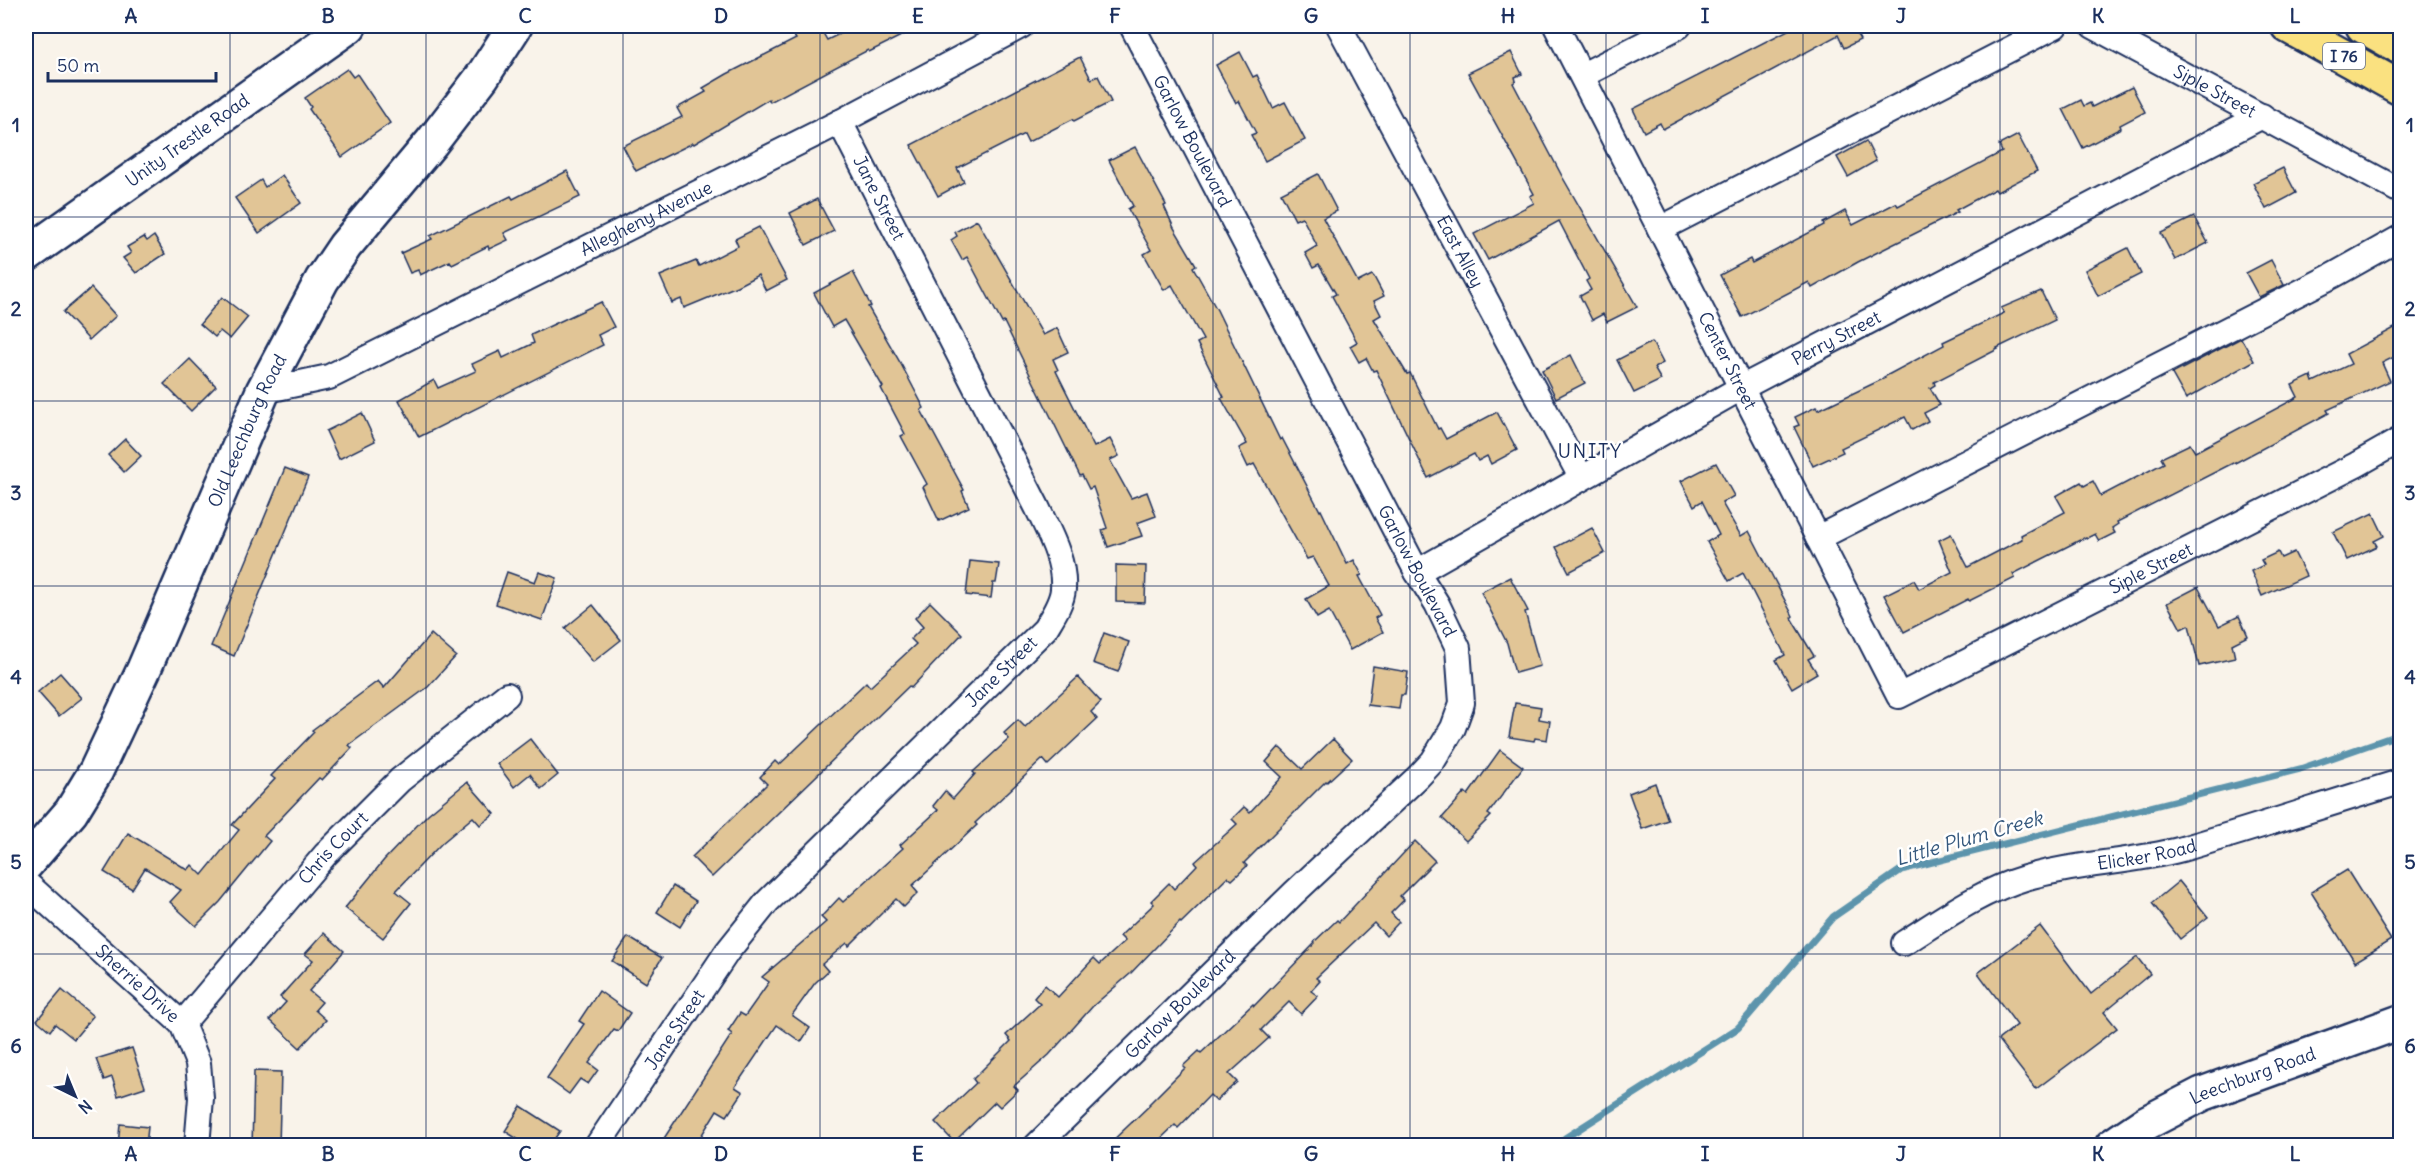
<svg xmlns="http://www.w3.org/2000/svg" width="2426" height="1171" font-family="Delius,sans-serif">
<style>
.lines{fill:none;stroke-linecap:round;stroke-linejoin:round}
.stream{stroke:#5c94ac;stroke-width:7}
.building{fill:#e1c596;stroke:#1b2f5e;stroke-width:1.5}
.street-casing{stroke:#1b2f5e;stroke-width:28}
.secondary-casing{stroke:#1b2f5e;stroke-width:38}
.highway-casing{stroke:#1b2f5e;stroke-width:38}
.street{stroke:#fff;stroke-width:24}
.secondary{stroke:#fff;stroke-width:33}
.highway{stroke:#fae180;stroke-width:33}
.grid{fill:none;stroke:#1b2f5e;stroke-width:1.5;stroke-opacity:0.55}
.labels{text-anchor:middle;stroke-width:5;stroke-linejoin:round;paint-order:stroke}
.shield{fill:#fff;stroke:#5f6d8e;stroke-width:1.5}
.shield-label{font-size:16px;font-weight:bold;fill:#1b2f5e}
.street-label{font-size:18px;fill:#1b2f5e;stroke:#fff}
.neighbourhood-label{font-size:20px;letter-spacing:1.5px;fill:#1b2f5e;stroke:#fff}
.water-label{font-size:20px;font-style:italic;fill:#36597e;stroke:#fff}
.neatline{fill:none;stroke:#1b2f5e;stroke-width:2}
.grid-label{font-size:20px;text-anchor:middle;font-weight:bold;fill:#1b2f5e}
</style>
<rect width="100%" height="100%" fill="#f9f3ea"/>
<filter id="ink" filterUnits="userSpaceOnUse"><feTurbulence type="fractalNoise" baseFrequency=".0167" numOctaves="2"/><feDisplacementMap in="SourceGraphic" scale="12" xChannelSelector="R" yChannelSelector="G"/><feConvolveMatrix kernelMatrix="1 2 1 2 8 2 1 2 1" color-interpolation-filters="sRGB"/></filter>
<g filter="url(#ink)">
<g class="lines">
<!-- stream -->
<path class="stream" d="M 1560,1146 L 1565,1138 L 1738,1028 L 1833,917 L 1901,870 L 2300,769 L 2400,734"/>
</g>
<!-- building -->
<g class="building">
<path d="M 810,26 L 819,26 L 827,40 L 856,26 L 921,26 L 869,52 L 868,50 L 770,102 L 769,99 L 694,144 L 693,143 L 636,171 L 623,146 L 682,117 L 677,108 L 706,92 L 703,88 L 727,74 L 796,39 L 793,35 Z"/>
<path d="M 1796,26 L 1855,26 L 1853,27 L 1860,40 L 1844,48 L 1838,35 L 1663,129 L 1660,123 L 1644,132 L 1633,109 Z"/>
<path d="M 1240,52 L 1253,77 L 1257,75 L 1273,108 L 1285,102 L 1305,140 L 1265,161 L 1251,135 L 1256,133 L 1239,101 L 1236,103 L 1216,65 Z"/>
<path d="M 1511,52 L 1522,74 L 1515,77 L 1516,81 L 1513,83 L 1563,178 L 1637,307 L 1607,322 L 1603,314 L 1592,320 L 1580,296 L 1591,290 L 1586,281 L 1589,279 L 1559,221 L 1488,260 L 1474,234 L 1534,203 L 1530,196 L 1534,194 L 1468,73 Z"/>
<path d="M 1080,57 L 1091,79 L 1098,76 L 1111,102 L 1074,121 L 1073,119 L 1028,142 L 1024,134 L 957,168 L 964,182 L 938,196 L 911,145 Z"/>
<path d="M 347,69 L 353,77 L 357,74 L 390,123 L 342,157 L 309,109 L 311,107 L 305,98 Z"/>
<path d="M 2132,87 L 2145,112 L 2120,125 L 2121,128 L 2083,148 L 2063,109 L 2081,100 L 2084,106 L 2090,103 L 2092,107 Z"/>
<path d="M 2018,135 L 2037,171 L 1997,192 L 1995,189 L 1956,210 L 1958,212 L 1858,262 L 1812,288 L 1809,282 L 1742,317 L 1720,275 L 1750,259 L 1752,263 L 1824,225 L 1823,223 L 1845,211 L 1853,225 L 1896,203 L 1898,206 L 2002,152 L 1999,145 Z"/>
<path d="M 1866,141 L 1876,161 L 1848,177 L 1837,157 Z"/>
<path d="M 1135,147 L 1166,205 L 1164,206 L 1174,228 L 1196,265 L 1193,267 L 1217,310 L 1280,440 L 1282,438 L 1320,511 L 1321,510 L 1347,564 L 1354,560 L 1362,575 L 1359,576 L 1380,615 L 1375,618 L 1383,632 L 1350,650 L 1329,611 L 1317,618 L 1306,599 L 1329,586 L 1313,557 L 1307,559 L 1254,464 L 1248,467 L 1239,448 L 1247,444 L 1221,398 L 1224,397 L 1197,343 L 1203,340 L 1172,285 L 1164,290 L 1144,254 L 1151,250 L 1128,209 L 1133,206 L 1109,160 Z"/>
<path d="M 2283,168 L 2296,193 L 2266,209 L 2253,183 Z"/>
<path d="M 567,171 L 580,197 L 504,233 L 508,240 L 489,249 L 488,246 L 452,264 L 450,261 L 420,275 L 418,270 L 410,273 L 401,253 L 432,239 L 430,236 L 511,196 L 513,199 Z"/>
<path d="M 1318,174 L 1337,211 L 1323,218 L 1358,282 L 1372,275 L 1374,277 L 1384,296 L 1374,301 L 1381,315 L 1374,319 L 1407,374 L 1410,373 L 1438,429 L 1440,428 L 1446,439 L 1497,412 L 1517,450 L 1491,464 L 1487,456 L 1478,461 L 1474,454 L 1428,478 L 1376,370 L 1373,371 L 1366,358 L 1359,362 L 1350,346 L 1357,342 L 1332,296 L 1336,294 L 1319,265 L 1313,268 L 1305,253 L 1317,246 L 1302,217 L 1295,220 L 1281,193 Z"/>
<path d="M 282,175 L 301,203 L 259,233 L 235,198 L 261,180 L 265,187 Z"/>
<path d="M 817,199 L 834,231 L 806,245 L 790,213 Z"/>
<path d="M 2194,217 L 2208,243 L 2175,260 L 2161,233 Z"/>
<path d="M 977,220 L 1043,335 L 1057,328 L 1068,352 L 1053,359 L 1058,370 L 1056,371 L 1094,447 L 1110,439 L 1119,456 L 1110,460 L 1131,498 L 1147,492 L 1156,516 L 1137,523 L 1142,536 L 1108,547 L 1102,530 L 1107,528 L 1093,487 L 1089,489 L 1082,475 L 1080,476 L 1004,322 L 1002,323 L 967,257 L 962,260 L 951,240 L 957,236 L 955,232 Z"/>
<path d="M 759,227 L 787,280 L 766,291 L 758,275 L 737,286 L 684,308 L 681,299 L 672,303 L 660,276 L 696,261 L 699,266 L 738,246 L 735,239 Z"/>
<path d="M 154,236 L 165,254 L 136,273 L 123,258 L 131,253 L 127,247 L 144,237 L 147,241 Z"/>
<path d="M 2128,248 L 2141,274 L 2098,296 L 2085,270 Z"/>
<path d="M 2271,260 L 2284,285 L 2259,297 L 2246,273 Z"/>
<path d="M 853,272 L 871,306 L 868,307 L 901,364 L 924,408 L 921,410 L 964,490 L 962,491 L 969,507 L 939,521 L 923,487 L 927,484 L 901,436 L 905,434 L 881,388 L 883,387 L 844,320 L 832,327 L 814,293 Z"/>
<path d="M 91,288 L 116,316 L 89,340 L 63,312 Z"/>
<path d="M 2041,291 L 2055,320 L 1997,348 L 1998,349 L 1934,382 L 1935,385 L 1930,388 L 1940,405 L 1924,413 L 1928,421 L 1912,430 L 1905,417 L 1841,448 L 1843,452 L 1813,466 L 1794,427 L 1799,425 L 1795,417 L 1816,407 L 1818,410 L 1885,378 L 1884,377 L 1944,345 L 1943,342 L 2004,313 L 2001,308 Z"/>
<path d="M 222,297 L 248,317 L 230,339 L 220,331 L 215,337 L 200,324 Z"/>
<path d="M 601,302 L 614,327 L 598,335 L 603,345 L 419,437 L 399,400 L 434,380 L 438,388 L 476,371 L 472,364 L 500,351 L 503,358 L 534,343 L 531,335 Z"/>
<path d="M 2400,325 L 2400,354 L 2382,363 L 2390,381 L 2327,410 L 2329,413 L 2235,463 L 2235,462 L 2117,522 L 2118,524 L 2112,528 L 2115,533 L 2099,541 L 2095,534 L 2087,538 L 2086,537 L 2013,574 L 2015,578 L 1969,601 L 1968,599 L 1904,632 L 1884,595 L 1914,580 L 1919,589 L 1952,572 L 1939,540 L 1951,534 L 1968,567 L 2022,539 L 2021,535 L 2065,512 L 2056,496 L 2081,482 L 2084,486 L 2093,481 L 2101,496 L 2164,463 L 2161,458 L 2190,444 L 2195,452 L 2298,397 L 2292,385 L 2311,376 L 2313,382 L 2351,364 L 2346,354 Z"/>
<path d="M 2241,338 L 2254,361 L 2186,399 L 2172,374 Z"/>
<path d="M 1652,342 L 1663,363 L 1654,368 L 1661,380 L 1634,393 L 1617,360 Z"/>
<path d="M 1571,355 L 1585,383 L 1556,398 L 1542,370 Z"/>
<path d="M 190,359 L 216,386 L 191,411 L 164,384 Z"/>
<path d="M 362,413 L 375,441 L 339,459 L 326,431 Z"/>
<path d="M 125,439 L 141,456 L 124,472 L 108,455 Z"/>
<path d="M 1716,463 L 1734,496 L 1722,503 L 1741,536 L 1749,531 L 1793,616 L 1791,618 L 1814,656 L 1808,659 L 1817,673 L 1792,688 L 1776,660 L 1785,655 L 1743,573 L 1729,581 L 1707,542 L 1719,535 L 1702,501 L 1694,506 L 1681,481 Z"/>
<path d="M 285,468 L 308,477 L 234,656 L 211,646 Z"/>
<path d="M 2373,513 L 2384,536 L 2374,541 L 2377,546 L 2347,560 L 2333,532 Z"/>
<path d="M 1592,528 L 1605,553 L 1569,572 L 1556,547 Z"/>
<path d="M 2278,552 L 2281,558 L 2294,552 L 2306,576 L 2262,596 L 2251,571 L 2264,565 L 2261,560 Z"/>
<path d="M 970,561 L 999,564 L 996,583 L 993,583 L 991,598 L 966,595 Z"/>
<path d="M 1116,565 L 1146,566 L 1145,603 L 1116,602 Z"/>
<path d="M 507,572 L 535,582 L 539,572 L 557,578 L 542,620 L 496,604 Z"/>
<path d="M 1510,577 L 1528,611 L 1525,612 L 1540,666 L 1515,673 L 1507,643 L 1481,592 Z"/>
<path d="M 2198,587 L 2219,626 L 2239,616 L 2248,636 L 2232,644 L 2235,658 L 2199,666 L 2189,625 L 2181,629 L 2167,603 Z"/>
<path d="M 930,602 L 962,634 L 911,688 L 909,686 L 712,877 L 692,857 L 767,784 L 760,777 L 775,761 L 779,765 L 863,685 L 866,682 L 870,687 L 916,644 L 911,639 L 923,627 L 915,618 Z"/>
<path d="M 593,605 L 621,640 L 593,662 L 565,628 Z"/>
<path d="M 1104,633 L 1129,642 L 1118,672 L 1093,663 Z"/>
<path d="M 431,634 L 456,656 L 428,687 L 349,745 L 352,748 L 322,780 L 319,778 L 264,836 L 270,841 L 220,902 L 196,926 L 170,902 L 181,890 L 145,868 L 132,889 L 104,872 L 128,833 L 188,870 L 192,865 L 202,875 L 239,830 L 232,825 L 275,779 L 271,776 L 314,732 L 312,730 L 378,681 L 384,688 Z"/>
<path d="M 1373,666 L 1408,672 L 1405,695 L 1401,695 L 1399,709 L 1368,705 Z"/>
<path d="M 60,673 L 82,698 L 59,716 L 38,692 Z"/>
<path d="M 1078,677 L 1101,702 L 1091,712 L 1097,719 L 1048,765 L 1043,759 L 975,823 L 977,825 L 912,886 L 918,893 L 904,907 L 896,899 L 849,946 L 847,943 L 822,964 L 828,971 L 815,983 L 792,1015 L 810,1028 L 801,1042 L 777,1025 L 735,1087 L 743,1092 L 727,1116 L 717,1110 L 695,1146 L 659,1146 L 732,1034 L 728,1031 L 740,1013 L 745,1016 L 769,982 L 762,977 L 826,922 L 821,917 L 839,898 L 843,902 L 903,848 L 900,845 L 938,810 L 933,806 L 945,791 L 953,799 L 975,774 L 973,772 L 1009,739 L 1004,733 L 1018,720 L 1025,727 Z"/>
<path d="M 1515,703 L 1541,707 L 1539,719 L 1550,721 L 1547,740 L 1535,738 L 1534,741 L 1509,737 Z"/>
<path d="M 530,739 L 558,775 L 541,789 L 530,774 L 514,787 L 497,764 Z"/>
<path d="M 1333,739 L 1352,759 L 1327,782 L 1326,781 L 1244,863 L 1247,866 L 1232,880 L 1228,877 L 1181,923 L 1180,922 L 1130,974 L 1093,1006 L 1049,1055 L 1014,1086 L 1018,1090 L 1000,1107 L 995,1102 L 954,1142 L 935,1122 L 976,1083 L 973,1079 L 1011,1041 L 1006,1035 L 1040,1004 L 1034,998 L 1045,985 L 1058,997 L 1094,958 L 1100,964 L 1125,941 L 1120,936 L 1154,904 L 1151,901 L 1169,883 L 1174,889 L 1197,865 L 1195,862 L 1237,824 L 1232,819 L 1244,807 L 1250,812 L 1282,777 L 1266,762 L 1279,747 L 1302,769 Z"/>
<path d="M 1500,750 L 1523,767 L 1488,814 L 1491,816 L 1466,841 L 1442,818 L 1465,792 L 1468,795 Z"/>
<path d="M 467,782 L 495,814 L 480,825 L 473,817 L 442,843 L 396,891 L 411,903 L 383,938 L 345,908 L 384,860 L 428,814 Z"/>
<path d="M 1655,783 L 1668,820 L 1642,829 L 1629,793 Z"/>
<path d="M 1415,841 L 1435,861 L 1400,896 L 1404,900 L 1391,913 L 1399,922 L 1386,936 L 1374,923 L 1316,978 L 1320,981 L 1311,991 L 1318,996 L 1301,1014 L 1289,1002 L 1261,1030 L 1269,1038 L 1229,1074 L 1237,1082 L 1216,1101 L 1210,1095 L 1178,1128 L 1175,1125 L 1153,1146 L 1107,1146 L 1150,1105 L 1149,1104 L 1185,1068 L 1183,1066 L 1199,1051 L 1201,1053 L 1253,1004 L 1254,1006 L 1315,943 L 1314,942 L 1337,920 L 1339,922 Z"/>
<path d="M 2347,870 L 2391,940 L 2355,962 L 2311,892 Z"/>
<path d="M 2179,881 L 2208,917 L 2180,939 L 2152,903 Z"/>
<path d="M 673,886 L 696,901 L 680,927 L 657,912 Z"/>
<path d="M 2040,926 L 2091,994 L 2137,957 L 2150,974 L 2104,1012 L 2117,1028 L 2036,1089 L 1998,1040 L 2017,1025 L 1978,973 Z"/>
<path d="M 324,933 L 344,951 L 309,991 L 322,1002 L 315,1010 L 326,1020 L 300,1048 L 270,1020 L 286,1002 L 280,997 L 313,960 L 305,954 Z"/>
<path d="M 628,937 L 662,958 L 646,983 L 612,961 Z"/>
<path d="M 62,990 L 93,1016 L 74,1039 L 55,1024 L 50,1031 L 37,1020 Z"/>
<path d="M 599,991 L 630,1013 L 618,1031 L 614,1029 L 589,1063 L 598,1070 L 588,1084 L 580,1079 L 569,1094 L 547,1078 L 584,1024 L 579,1021 Z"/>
<path d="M 132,1048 L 145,1087 L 118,1096 L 112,1077 L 104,1080 L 96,1059 Z"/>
<path d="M 254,1071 L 281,1072 L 279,1146 L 252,1146 Z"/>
<path d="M 521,1106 L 560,1131 L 550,1145 L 540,1139 L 536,1146 L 528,1146 L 505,1131 Z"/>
<path d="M 120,1124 L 148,1127 L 146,1146 L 118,1146 Z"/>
</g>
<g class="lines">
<!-- street casing -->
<g class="street-casing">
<g id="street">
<path id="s1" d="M 1339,26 L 1581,477"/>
<path id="s2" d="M 1556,26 L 1899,696 L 2356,465 L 2400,440"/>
<path id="s3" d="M 2093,26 L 2400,191"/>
<path d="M 1583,75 L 1679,26"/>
<path d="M 1660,229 L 2055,26"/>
<path id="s4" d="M 263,391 L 329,377 L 840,122 L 1021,26"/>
<path d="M 1818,538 L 2334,275 L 2400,238"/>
<path id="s5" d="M 1417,572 L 1741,388 L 2262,116"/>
<path id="s6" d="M 26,883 L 182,1024 L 198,1063 L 201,1098 L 197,1146"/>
<path id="s7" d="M 1904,943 C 1942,919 1981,891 2025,878 C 2076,863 2130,863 2182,849 C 2255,828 2327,804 2400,782"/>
<path id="s8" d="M 182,1024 L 325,855 L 400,780 L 507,695"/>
<path id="s9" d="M 597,1146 L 727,952 L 767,902 L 1045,629 C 1052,617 1062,603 1063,589 C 1065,560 1049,533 1037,507 L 840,122"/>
<path id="s10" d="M 1036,1146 L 1294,893 L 1418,777 L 1433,761 L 1453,728 L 1462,703 L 1458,648 L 1437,604 L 1417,572 L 1132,26"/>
</g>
</g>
<!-- secondary casing -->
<g class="secondary-casing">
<g id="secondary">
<path id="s11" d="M 26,255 L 349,26"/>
<path id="s12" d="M 26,864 L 71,812 L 96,771 L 144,669 L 263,391 L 322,280 L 345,246 L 432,142 L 482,77 L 515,26"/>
<path id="s13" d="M 2112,1146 L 2146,1123 L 2202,1094 L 2400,1022"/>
</g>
</g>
<!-- highway casing -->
<g class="highway-casing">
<g id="highway">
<path d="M 2288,26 L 2400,88"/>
<path d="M 2363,26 L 2400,47"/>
</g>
</g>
<!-- street -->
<use href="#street" class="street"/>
<!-- secondary -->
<use href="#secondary" class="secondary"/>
<!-- highway -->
<use href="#highway" class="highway"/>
</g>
</g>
<!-- grid -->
<path class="grid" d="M 230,26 L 230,1146M 426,26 L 426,1146M 623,26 L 623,1146M 820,26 L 820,1146M 1016,26 L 1016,1146M 1213,26 L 1213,1146M 1410,26 L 1410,1146M 1606,26 L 1606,1146M 1803,26 L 1803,1146M 2000,26 L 2000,1146M 2196,26 L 2196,1146M 26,217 L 2400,217M 26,401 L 2400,401M 26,586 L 2400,586M 26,770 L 2400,770M 26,954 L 2400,954"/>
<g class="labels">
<!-- shield labels -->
<rect class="shield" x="2323" y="43" width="42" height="26" rx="4.5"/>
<g class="shield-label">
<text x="2344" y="62">I 76</text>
</g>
<!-- street labels -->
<g class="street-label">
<text dy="6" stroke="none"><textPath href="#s3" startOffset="138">Siple Street</textPath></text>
<text dy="6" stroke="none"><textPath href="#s11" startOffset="198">Unity Trestle Road</textPath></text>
<text transform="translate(1192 141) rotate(62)" y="6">Garlow Boulevard</text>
<text transform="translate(879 198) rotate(63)" y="6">Jane Street</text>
<text dy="6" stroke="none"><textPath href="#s4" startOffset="422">Allegheny Avenue</textPath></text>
<text dy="6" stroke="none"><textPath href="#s1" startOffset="256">East Alley</textPath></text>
<text dy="6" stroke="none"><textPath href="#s5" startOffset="480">Perry Street</textPath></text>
<text dy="6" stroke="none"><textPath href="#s2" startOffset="376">Center Street</textPath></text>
<text dy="6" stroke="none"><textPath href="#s12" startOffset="489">Old Leechburg Road</textPath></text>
<text dy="6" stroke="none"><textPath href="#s2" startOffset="1035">Siple Street</textPath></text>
<text transform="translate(1417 571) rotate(62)" y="6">Garlow Boulevard</text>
<text dy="6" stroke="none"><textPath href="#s9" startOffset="626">Jane Street</textPath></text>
<text dy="6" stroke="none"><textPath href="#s8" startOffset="232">Chris Court</textPath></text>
<text dy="6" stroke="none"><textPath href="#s7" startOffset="262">Elicker Road</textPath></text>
<text dy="6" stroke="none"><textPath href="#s6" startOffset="150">Sherrie Drive</textPath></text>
<text dy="6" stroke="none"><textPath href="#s10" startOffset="202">Garlow Boulevard</textPath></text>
<text dy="6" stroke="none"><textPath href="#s9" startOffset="140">Jane Street</textPath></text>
<text dy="6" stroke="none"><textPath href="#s13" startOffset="158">Leechburg Road</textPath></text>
</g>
<!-- neighbourhood labels -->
<g class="neighbourhood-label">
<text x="1590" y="458">UNITY</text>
</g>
<!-- water labels -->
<g class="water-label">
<text transform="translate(1969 838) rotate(-16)" y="7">Little Plum Creek</text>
</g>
</g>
<!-- margin -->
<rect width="2426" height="1171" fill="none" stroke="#fff" stroke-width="66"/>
<!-- north arrow -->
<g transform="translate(75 1096) rotate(137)" stroke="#ffffff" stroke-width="4.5" paint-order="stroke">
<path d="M0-4.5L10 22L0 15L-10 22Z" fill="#1b2f5e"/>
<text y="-9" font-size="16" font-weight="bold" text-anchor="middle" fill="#1b2f5e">N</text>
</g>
<!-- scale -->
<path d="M48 72v9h168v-9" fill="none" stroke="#1b2f5e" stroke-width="3"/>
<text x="57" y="72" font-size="18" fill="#1b2f5e" stroke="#ffffff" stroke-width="4.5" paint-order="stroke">50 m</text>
<rect x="33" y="33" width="2360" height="1105" class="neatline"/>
<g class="grid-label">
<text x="131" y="23">A</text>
<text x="328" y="23">B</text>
<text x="525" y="23">C</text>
<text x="721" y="23">D</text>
<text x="918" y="23">E</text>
<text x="1115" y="23">F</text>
<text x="1311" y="23">G</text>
<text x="1508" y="23">H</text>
<text x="1705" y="23">I</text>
<text x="1901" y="23">J</text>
<text x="2098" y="23">K</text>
<text x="2295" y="23">L</text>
<text x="16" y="132">1</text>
<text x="2410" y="132">1</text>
<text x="16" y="316">2</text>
<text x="2410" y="316">2</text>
<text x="16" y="500">3</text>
<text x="2410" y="500">3</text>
<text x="16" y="684">4</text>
<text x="2410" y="684">4</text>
<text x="16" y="869">5</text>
<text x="2410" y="869">5</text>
<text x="16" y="1053">6</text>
<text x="2410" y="1053">6</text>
<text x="131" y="1161">A</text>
<text x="328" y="1161">B</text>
<text x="525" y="1161">C</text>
<text x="721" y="1161">D</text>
<text x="918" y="1161">E</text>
<text x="1115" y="1161">F</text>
<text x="1311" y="1161">G</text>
<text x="1508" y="1161">H</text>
<text x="1705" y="1161">I</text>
<text x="1901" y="1161">J</text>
<text x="2098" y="1161">K</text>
<text x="2295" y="1161">L</text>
</g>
</svg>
